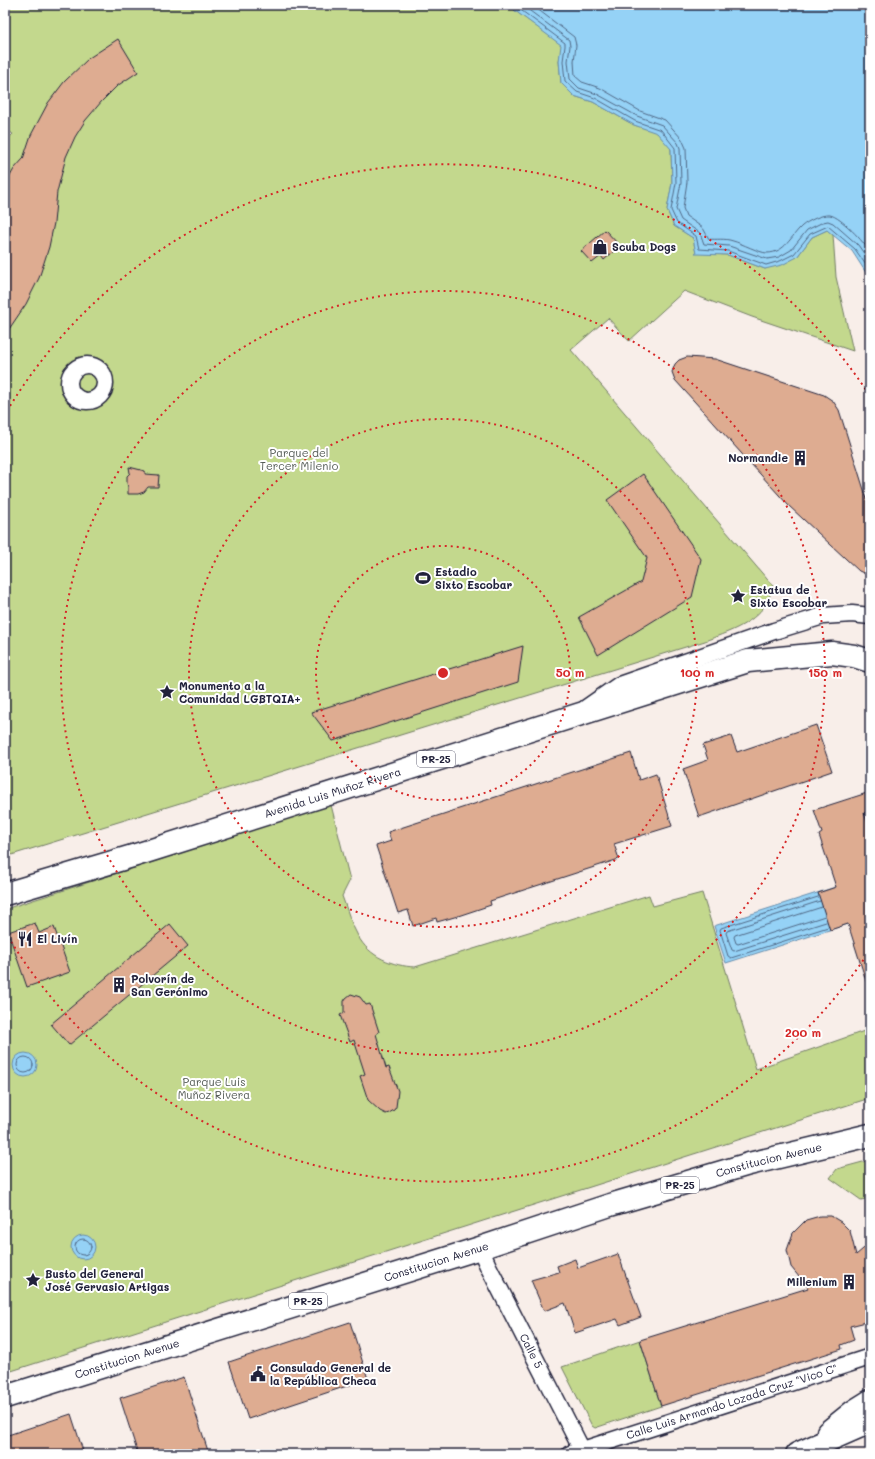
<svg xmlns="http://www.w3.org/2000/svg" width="875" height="1459" font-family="Mali,sans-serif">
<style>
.green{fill:#c3d88d;stroke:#727d64}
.water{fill:#95d2f6;stroke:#678cab}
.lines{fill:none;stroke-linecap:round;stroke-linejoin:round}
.shore{stroke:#506886;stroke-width:1}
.building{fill:#deac91;stroke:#22223b}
.street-casing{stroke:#22223b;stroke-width:19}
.secondary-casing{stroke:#22223b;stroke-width:25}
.primary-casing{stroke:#22223b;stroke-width:25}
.street{stroke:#fff;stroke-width:16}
.secondary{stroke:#fff;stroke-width:22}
.primary{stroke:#fff;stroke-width:22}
.ring{fill:none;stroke:#d62828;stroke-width:2;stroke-dasharray:2 4}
.labels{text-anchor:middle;stroke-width:4;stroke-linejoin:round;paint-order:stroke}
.shield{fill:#fff;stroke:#646476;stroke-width:1}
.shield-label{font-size:10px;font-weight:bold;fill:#22223b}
.poi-label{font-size:11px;font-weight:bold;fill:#22223b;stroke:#fff;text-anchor:start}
.park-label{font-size:11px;fill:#525954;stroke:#fff}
.street-label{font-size:11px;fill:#22223b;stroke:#fff}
.centre{fill:#d62828;stroke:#fff;stroke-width:2}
.ring-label{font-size:12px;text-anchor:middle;font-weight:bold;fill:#d62828;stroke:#fff;stroke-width:4;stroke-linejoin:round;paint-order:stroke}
</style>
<rect width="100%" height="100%" fill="#f8eee9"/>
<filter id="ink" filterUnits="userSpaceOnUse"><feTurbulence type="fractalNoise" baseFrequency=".025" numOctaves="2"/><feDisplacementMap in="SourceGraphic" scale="8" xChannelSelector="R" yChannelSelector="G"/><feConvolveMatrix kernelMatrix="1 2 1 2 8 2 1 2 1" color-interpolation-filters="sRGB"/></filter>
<g filter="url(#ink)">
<!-- green -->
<g class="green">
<path d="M 5,5 L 512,5 L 514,10 L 562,45 L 559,61 L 561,83 L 574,96 L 593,102 L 634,125 L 657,132 L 671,148 L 672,183 L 667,210 L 674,226 L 693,238 L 696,253 L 728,255 L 765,269 L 797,257 L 812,237 L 827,230 L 833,235 L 836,277 L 853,351 L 752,317 L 684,291 L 629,341 L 608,318 L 571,350 L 773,586 C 771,592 769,599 766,604 C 751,626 727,632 705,641 L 5,857 L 5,142 L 13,134 L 5,129 Z"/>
<path d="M 331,805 L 350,880 L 342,896 C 347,909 351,924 358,936 C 369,957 393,966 415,967 L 649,895 L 653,906 L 702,893 L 756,1069 L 870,1029 L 870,1098 L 5,1373 L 5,909 Z"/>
<path d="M 870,1160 L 870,1198 L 861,1200 L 830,1178 L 837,1169 Z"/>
<path d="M 640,1340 L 661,1406 L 595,1428 L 592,1426 L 562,1367 Z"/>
</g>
<!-- water -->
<g class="water">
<path d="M 512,5 L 870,5 L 870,279 L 852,251 L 827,230 L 812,237 L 797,257 L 782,265 L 765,269 L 728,255 L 696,254 L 693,238 L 674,226 L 667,210 L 672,183 L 671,149 L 657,133 L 634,125 L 593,102 L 574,96 L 561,83 L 559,61 L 561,45 L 514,10 Z"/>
<path d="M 870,876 L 870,917 L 726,963 L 714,926 Z"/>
<circle cx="25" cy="1065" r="12"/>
<circle cx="83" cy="1247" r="12"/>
</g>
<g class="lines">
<!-- shore -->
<g class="shore">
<path d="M 516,5 L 518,8 L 565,43 L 565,46 L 563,61 L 565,81 L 577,92 L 595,98 L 635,121 L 661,130 L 675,148 L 676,183 L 671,210 L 677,223 L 696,236 L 699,249 L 728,251 L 766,265 L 780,261 L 794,254 L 810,234 L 828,226 L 855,249 L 870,271"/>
<path d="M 522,5 L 569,40 L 570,46 L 568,61 L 570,79 L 579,88 L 597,94 L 637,116 L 662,125 L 678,143 L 680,148 L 681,183 L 676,209 L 681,220 L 700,233 L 704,244 L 729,246 L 767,259 L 779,257 L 791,250 L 807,230 L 823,222 L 828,221 L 833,223 L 858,245 L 870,262"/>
<path d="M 532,5 L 574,37 L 576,45 L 574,61 L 575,76 L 582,82 L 600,88 L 640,111 L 665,120 L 682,139 L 686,148 L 687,182 L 683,208 L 686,216 L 703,228 L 709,239 C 716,240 725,238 733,241 C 741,243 760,253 767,253 C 785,253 791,236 802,226 C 808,221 822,214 830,215 C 841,217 864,242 870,252"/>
<path d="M 818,897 L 721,928 L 720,930 L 728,956 L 731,958 L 828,927"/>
<path d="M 820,901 L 727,931 L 726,933 L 732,950 L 734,951 L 826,922"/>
<path d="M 822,907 L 735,935 L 734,937 L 736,943 L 738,944 L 825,916"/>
<circle cx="25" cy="1065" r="8"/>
<circle cx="83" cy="1247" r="8"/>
</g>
</g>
<!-- building -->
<g class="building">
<path d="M 118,39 L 138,72 L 117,86 L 102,101 L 85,121 L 75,137 L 66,157 L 57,192 L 54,223 L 49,247 L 39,278 L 26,304 L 5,335 L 5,185 L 14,169 L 23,159 L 31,135 L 48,103 L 64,82 L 89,58 Z"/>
<path d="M 605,230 L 620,246 L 604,260 L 601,256 L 592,263 L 581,251 Z"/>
<path d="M 687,357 L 715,359 L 824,395 L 833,401 L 839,410 L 870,509 L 870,576 L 859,571 L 789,506 L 675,380 L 672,372 L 675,364 L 679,360 Z"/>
<path d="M 129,467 L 145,471 L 145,474 L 159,475 L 158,487 L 148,487 L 144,492 L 138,494 L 128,494 L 128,487 L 127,483 L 127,476 L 130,473 Z"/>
<path d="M 643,474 L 701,559 L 692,597 L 598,655 L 579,617 L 641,582 L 647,558 L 607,500 Z"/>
<path d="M 523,646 L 518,682 L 333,741 L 311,712 Z"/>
<path d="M 816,725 L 832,771 L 699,817 L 683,769 L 708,760 L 703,745 L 731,736 L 737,752 Z"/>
<path d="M 631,753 L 639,780 L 656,774 L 672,826 L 614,844 L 619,859 L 490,901 L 491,905 L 458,916 L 437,922 L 436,918 L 413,926 L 408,910 L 398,913 L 376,846 L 391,841 L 388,832 Z"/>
<path d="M 870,792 L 870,811 L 864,813 L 870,830 L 870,984 L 867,984 L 848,924 L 830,930 L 818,893 L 836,887 L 819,835 L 822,833 L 814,810 Z"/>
<path d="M 35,923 L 39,933 L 54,927 L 70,972 L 27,987 L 8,932 Z"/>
<path d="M 170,924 L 188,946 L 69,1045 L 51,1024 Z"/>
<path d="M 351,994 L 360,997 L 366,1005 L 370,1004 L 379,1032 L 376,1034 L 386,1068 L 389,1067 L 398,1091 L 396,1107 L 394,1110 L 389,1113 L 386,1114 L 380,1111 L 368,1100 L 360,1076 L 365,1074 L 354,1040 L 350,1042 L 340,1015 L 344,1013 L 344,1001 L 346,998 Z"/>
<path d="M 820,1216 L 831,1216 L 841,1222 L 850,1231 L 856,1255 L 870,1243 L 870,1321 L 850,1326 L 854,1340 L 841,1345 L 842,1349 L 661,1406 L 640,1340 L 808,1288 L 791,1267 L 787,1250 L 793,1233 L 806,1220 Z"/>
<path d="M 618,1254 L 641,1317 L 620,1325 L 617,1319 L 575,1333 L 565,1303 L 544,1311 L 531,1280 L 559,1272 L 557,1266 L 575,1259 L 578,1268 Z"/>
<path d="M 350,1322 L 368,1379 L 248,1419 L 229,1362 Z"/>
<path d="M 184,1377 L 209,1454 L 138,1454 L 120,1398 Z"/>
<path d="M 71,1414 L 84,1454 L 5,1454 L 5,1436 Z"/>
</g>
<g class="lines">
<!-- street casing -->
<g class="street-casing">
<g id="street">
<circle cx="87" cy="383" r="18"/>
<path d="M 586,708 L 619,685 L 774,631 L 823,616 L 852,614 L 870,616"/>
<path id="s1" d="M 480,1248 L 488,1266 L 584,1454"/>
<path id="s2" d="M 570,1454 L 870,1357"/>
</g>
</g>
<!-- secondary casing -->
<g class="secondary-casing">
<g id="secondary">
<path d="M 828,1432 L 854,1411 L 870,1401"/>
<path d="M 797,1454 L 870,1422"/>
</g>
</g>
<!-- primary casing -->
<g class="primary-casing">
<g id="primary">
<path id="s3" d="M 5,894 L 136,855 L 748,661 L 832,653 L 854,656 L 870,661"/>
<path id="s4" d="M 5,1397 L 480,1248 L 610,1205 L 749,1164 L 870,1135"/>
</g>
</g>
<!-- street -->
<use href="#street" class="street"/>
<!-- secondary -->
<use href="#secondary" class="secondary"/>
<!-- primary -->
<use href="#primary" class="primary"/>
</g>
</g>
<!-- distance rings -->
<g class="ring">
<circle cx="443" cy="673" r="127"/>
<circle cx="443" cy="673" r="254"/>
<circle cx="443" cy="673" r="382"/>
<path d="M870 950A509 509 0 0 1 7 935M7 411A509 509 0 0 1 870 396"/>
</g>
<!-- icons -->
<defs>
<g id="shop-bare" transform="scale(1.2)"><path d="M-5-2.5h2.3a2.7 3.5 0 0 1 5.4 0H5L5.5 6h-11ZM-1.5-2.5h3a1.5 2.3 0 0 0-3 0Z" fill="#22223b" stroke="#fff" stroke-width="2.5" paint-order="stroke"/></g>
<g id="building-bare" transform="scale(1.2)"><path d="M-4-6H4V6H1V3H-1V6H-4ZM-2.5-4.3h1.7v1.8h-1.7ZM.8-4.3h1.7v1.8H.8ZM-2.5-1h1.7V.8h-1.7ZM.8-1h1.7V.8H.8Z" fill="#22223b" stroke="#fff" stroke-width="2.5" paint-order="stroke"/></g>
<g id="stadium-bare" transform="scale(1.2)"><path d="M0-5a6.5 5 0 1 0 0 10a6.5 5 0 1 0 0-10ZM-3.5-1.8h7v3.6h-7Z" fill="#22223b" stroke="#fff" stroke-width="2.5" paint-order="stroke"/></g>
<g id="sight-bare" transform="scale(1.2)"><path d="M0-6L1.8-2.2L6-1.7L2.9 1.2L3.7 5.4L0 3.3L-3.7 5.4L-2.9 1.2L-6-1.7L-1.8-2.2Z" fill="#22223b" stroke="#fff" stroke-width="2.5" paint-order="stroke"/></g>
<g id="restaurant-bare" transform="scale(1.2)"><path d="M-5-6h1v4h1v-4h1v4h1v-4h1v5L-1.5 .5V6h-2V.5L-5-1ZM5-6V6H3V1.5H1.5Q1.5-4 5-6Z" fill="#22223b" stroke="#fff" stroke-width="2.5" paint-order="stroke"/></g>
<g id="civic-bare" transform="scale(1.2)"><path d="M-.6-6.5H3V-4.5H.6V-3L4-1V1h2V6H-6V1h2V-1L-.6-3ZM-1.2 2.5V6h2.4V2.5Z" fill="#22223b" stroke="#fff" stroke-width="2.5" paint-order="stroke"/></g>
</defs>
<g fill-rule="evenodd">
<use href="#shop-bare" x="600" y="247"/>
<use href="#building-bare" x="800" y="458"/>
<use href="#stadium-bare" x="423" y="578"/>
<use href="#sight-bare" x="738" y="596"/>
<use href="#sight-bare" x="167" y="692"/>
<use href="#restaurant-bare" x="25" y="939"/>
<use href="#building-bare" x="119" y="985"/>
<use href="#sight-bare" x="33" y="1280"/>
<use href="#building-bare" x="849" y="1282"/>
<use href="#civic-bare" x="258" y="1374"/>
</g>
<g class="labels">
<!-- shield labels -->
<g class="shield">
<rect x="417" y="751" width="38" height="16" rx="3"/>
<rect x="661" y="1177" width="38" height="16" rx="3"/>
<rect x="289" y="1293" width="38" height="16" rx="3"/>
</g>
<g class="shield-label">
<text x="436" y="763">PR-25</text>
<text x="680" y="1189">PR-25</text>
<text x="308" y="1305">PR-25</text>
</g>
<!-- poi labels -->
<g class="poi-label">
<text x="612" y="251">Scuba Dogs</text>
<text x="788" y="462" text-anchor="end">Normandie</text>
<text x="435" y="576">Estadio<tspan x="435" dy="13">Sixto Escobar</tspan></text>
<text x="750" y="594">Estatua de<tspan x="750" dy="13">Sixto Escobar</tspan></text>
<text x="179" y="690">Monumento a la<tspan x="179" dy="13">Comunidad LGBTQIA+</tspan></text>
<text x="37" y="943">El Livín</text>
<text x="131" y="983">Polvorín de<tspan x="131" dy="13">San Gerónimo</tspan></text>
<text x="45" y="1278">Busto del General<tspan x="45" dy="13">José Gervasio Artigas</tspan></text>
<text x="837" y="1286" text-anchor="end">Millenium</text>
<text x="270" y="1372">Consulado General de<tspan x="270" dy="13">la República Checa</tspan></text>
</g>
<!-- park labels -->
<g class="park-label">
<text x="299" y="457">Parque del<tspan x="299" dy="13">Tercer Milenio</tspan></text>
<text x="214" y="1086">Parque Luis<tspan x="214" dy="13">Muñoz Rivera</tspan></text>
</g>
<!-- street labels -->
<g class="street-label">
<text dy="4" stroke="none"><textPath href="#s3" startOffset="343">Avenida Luis Muñoz Rivera</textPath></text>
<text dy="4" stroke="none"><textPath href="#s4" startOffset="800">Constitucion Avenue</textPath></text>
<text dy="4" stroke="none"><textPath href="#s4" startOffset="452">Constitucion Avenue</textPath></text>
<text dy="4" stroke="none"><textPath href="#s1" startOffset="115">Calle 5</textPath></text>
<text dy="4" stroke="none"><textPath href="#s4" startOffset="128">Constitucion Avenue</textPath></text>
<text dy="4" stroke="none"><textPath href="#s2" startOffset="170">Calle Luis Armando Lozada Cruz "Vico C"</textPath></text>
</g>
</g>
<circle cx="443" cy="673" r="6" class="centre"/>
<g class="ring-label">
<text x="570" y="677">50 m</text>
<text x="697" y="677">100 m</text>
<text x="825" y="677">150 m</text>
<text x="803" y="1037">200 m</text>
</g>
<!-- margin -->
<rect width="875" height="1459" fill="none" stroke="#fff" stroke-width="20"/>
<rect x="10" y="10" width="855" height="1439" fill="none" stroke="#22223b" stroke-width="1.5" filter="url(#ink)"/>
</svg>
